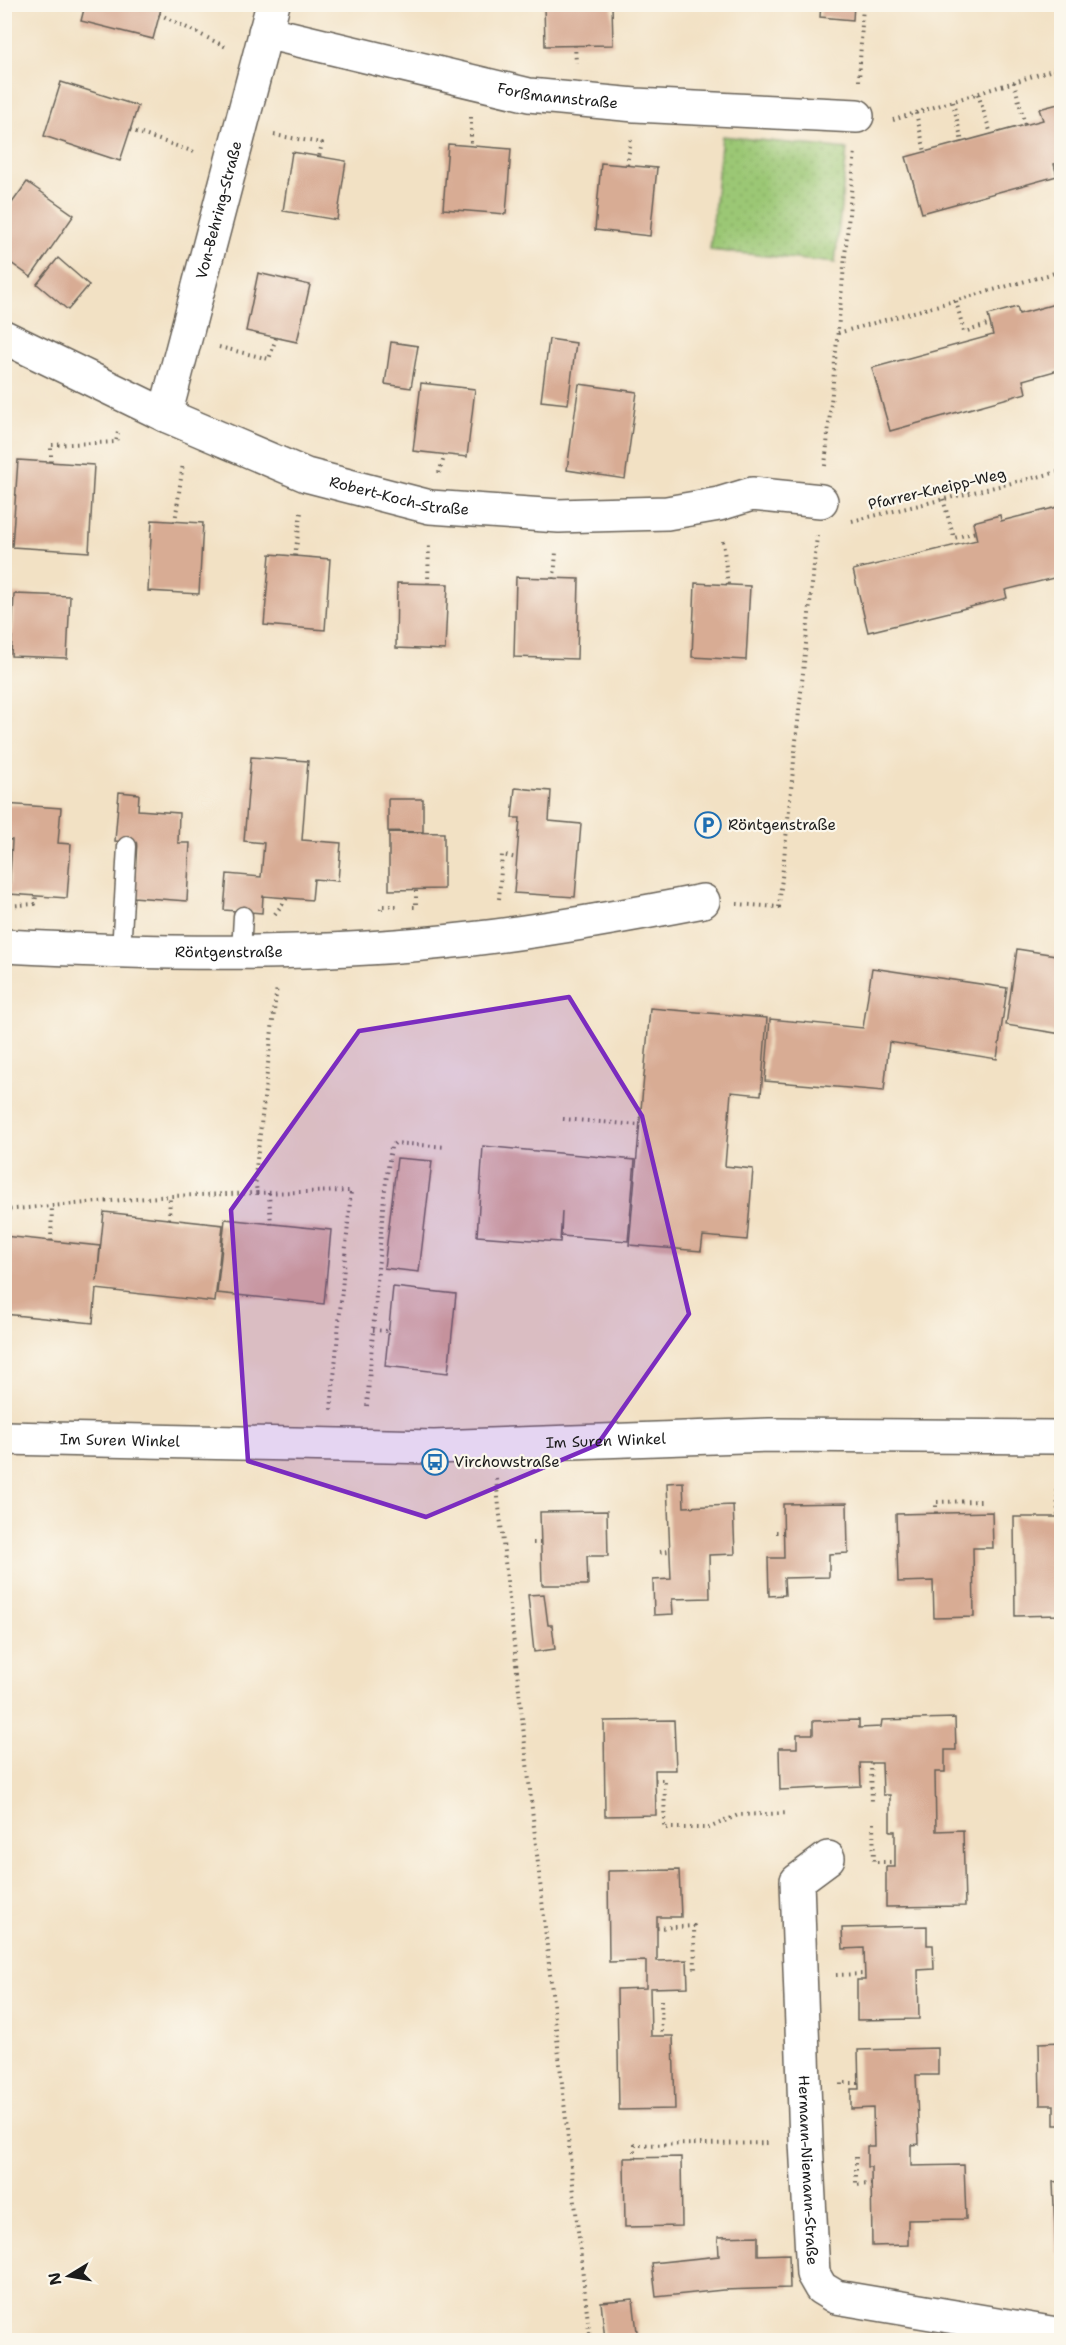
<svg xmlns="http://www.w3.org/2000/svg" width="1066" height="2345" font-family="'Shantell Sans',sans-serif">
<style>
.grass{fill:url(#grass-dots);stroke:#5c7248;stroke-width:1.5}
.building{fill:#d8ac94}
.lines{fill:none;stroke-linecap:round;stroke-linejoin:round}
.lane-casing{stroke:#676157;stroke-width:21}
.street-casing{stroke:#676157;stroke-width:36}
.path{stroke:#676157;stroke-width:4;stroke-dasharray:1.5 4.5;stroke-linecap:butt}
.lane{stroke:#fff;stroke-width:18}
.street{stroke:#fff;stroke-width:33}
.marked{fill:#7b2cbf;fill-opacity:0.2;stroke:#7b2cbf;stroke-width:4.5;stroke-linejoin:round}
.labels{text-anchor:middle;stroke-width:4.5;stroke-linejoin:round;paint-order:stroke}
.street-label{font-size:15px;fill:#1c1c1c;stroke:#fbf7ec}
.poi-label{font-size:15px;fill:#1c1c1c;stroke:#fbf7ec;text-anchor:start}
</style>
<defs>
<pattern id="grass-dots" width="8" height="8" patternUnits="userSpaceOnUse" patternTransform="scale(1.5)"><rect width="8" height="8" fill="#9bc774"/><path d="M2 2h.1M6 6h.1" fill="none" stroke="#85aa64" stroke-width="1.8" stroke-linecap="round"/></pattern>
</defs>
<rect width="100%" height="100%" fill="#fbf7ec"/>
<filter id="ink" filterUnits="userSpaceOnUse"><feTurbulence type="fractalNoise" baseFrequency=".0167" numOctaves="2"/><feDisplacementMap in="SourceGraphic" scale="12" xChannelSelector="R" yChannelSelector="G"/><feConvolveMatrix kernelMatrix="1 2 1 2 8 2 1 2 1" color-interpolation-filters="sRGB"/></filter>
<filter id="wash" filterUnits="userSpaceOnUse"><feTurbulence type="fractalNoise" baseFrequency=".008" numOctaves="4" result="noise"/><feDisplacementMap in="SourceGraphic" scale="24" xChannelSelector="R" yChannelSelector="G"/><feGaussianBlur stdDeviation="1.35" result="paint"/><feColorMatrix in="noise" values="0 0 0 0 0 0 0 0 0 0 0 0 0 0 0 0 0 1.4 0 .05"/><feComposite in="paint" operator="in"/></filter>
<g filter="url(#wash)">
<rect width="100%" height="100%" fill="#f2e1c4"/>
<!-- grass -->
<path class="grass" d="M 722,136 L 847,149 L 835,263 L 710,250 Z"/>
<g id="blocks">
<!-- building -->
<g class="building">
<path d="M 544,4 L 612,4 L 613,45 L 545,46 Z"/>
<path d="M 729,4 L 762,4 L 761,10 L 728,8 Z"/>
<path d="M 821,4 L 854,4 L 853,20 L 820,17 Z"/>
<path d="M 85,5 L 162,5 L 153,39 L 81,21 Z"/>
<path d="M 61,82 L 138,106 L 120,161 L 44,136 Z"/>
<path d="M 1062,103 L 1062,162 L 1054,164 L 1057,176 L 922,213 L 906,157 L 1043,120 L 1039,109 Z"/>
<path d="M 448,144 L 511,149 L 506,214 L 443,209 Z"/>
<path d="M 292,152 L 346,161 L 337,220 L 283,211 Z"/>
<path d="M 601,163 L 657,168 L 650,236 L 595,230 Z"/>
<path d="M 27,182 L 74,215 L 31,277 L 4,258 L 4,214 Z"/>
<path d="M 58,258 L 89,285 L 68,310 L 37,284 Z"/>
<path d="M 258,273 L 310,285 L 297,342 L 246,331 Z"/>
<path d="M 1062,302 L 1062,369 L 1023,380 L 1026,393 L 890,431 L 872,368 L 993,335 L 988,315 L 1017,307 L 1019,314 Z"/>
<path d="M 549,339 L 576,343 L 568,404 L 541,401 Z"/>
<path d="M 391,342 L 418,346 L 411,388 L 385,384 Z"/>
<path d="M 421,383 L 475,389 L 467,457 L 413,451 Z"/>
<path d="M 579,384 L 637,392 L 625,479 L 567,470 Z"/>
<path d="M 18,460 L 94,465 L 89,552 L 12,547 Z"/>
<path d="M 1062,506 L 1062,576 L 1005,590 L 1007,598 L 868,632 L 853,570 L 977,540 L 973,522 L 1000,515 L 1001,521 Z"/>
<path d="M 152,520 L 203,523 L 199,594 L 148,591 Z"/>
<path d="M 270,554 L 330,559 L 325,630 L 264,625 Z"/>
<path d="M 516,577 L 579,579 L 577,659 L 514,657 Z"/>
<path d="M 397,583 L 448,584 L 445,650 L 396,648 Z"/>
<path d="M 695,583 L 750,586 L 746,660 L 692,657 Z"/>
<path d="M 14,594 L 70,596 L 67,658 L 11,656 Z"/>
<path d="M 251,757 L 308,761 L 302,840 L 341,843 L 338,881 L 314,879 L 312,900 L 263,896 L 262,913 L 224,910 L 227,874 L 261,877 L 264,843 L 244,841 Z"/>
<path d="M 515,788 L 551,791 L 549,821 L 581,824 L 575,897 L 514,893 L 520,818 L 512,818 Z"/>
<path d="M 119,792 L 139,794 L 138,810 L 179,813 L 178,843 L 190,843 L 187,901 L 133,897 L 136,843 L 115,841 Z"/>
<path d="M 388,799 L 423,799 L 423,832 L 388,831 Z"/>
<path d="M 4,804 L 61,808 L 58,843 L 71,844 L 67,898 L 9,894 L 12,840 L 4,839 Z"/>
<path d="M 389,832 L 444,833 L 444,889 L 389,890 Z"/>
<path d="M 1017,949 L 1062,956 L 1062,1034 L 1006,1025 Z"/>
<path d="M 872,968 L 1007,988 L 997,1059 L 889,1042 L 884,1091 L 765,1081 L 770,1019 L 863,1028 Z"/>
<path d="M 650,1008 L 767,1018 L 761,1095 L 731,1092 L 725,1166 L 753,1169 L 747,1240 L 703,1236 L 701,1251 L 629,1245 Z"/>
<path d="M 483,1146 L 635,1160 L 628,1241 L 561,1236 L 562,1211 L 560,1242 L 477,1236 Z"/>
<path d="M 397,1158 L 432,1161 L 419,1272 L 384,1268 Z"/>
<path d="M 104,1212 L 223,1225 L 215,1302 L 96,1289 L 93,1323 L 4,1314 L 4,1236 L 100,1246 L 97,1281 Z"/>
<path d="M 225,1219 L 331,1230 L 324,1304 L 217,1293 Z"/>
<path d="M 393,1287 L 456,1294 L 448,1373 L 385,1366 Z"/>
<path d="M 683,1482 L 684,1507 L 733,1505 L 735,1554 L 709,1555 L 710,1598 L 672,1599 L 673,1614 L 654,1615 L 653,1580 L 671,1579 L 667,1483 Z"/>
<path d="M 847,1503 L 848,1553 L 829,1554 L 829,1577 L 784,1578 L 785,1595 L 769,1596 L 768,1558 L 784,1558 L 783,1504 Z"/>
<path d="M 607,1511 L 608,1556 L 587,1556 L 588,1585 L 542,1585 L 540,1512 Z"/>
<path d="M 992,1512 L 993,1548 L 973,1548 L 974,1617 L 934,1618 L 933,1581 L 898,1582 L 896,1514 Z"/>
<path d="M 1014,1517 L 1062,1517 L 1062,1562 L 1059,1562 L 1060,1615 L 1015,1616 Z"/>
<path d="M 544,1594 L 548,1625 L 552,1625 L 555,1649 L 534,1652 L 528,1595 Z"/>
<path d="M 955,1718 L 956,1750 L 945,1750 L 945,1772 L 935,1772 L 936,1831 L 963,1830 L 965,1906 L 886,1907 L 886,1867 L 895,1867 L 895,1831 L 890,1831 L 890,1795 L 883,1795 L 882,1763 L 860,1763 L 861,1786 L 780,1790 L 779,1748 L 797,1748 L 797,1734 L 813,1734 L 813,1721 L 859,1720 L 859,1728 L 881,1727 L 882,1720 Z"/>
<path d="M 674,1720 L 676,1770 L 655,1770 L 656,1815 L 605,1816 L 604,1721 Z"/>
<path d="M 679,1870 L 681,1917 L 657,1917 L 657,1961 L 687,1960 L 688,1987 L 650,1988 L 651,2036 L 673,2036 L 675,2109 L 619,2110 L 617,1989 L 646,1988 L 646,1961 L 609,1962 L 608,1871 Z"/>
<path d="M 927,1926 L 927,1945 L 933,1945 L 934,1969 L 918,1970 L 919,2019 L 857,2020 L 857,1980 L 865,1980 L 864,1948 L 843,1949 L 842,1928 Z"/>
<path d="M 1062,2042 L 1062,2125 L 1054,2125 L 1054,2105 L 1040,2105 L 1039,2043 Z"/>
<path d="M 938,2048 L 938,2075 L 916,2075 L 919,2144 L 911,2145 L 911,2166 L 964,2165 L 966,2219 L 908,2220 L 908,2245 L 872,2246 L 871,2167 L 867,2167 L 867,2146 L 874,2146 L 873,2108 L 851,2109 L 851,2089 L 859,2089 L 858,2050 Z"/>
<path d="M 681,2157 L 682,2226 L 625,2227 L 624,2158 Z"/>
<path d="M 1062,2181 L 1062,2253 L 1056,2253 L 1053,2182 Z"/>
<path d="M 758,2236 L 758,2255 L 789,2254 L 790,2288 L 723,2290 L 656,2297 L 652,2263 L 719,2256 L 718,2237 Z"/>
<path d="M 633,2299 L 638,2340 L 605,2340 L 601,2302 Z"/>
</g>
</g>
</g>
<g filter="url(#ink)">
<use href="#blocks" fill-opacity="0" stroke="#676157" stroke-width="1.5"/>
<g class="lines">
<!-- lane casing -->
<g class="lane-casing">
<g id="lane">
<path d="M 121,952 L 127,846"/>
<path d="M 241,952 L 243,916"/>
</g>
</g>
<!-- street casing -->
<g class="street-casing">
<g id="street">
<path id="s1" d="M 265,32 L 529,95 L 635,105 L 857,116"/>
<path id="s2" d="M 4,337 L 165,415 L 306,475 L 430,507 L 559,516 L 590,515 L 667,513 L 719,504 L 752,494 L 821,501"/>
<path id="s3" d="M 165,415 L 273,4"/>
<path id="s4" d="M 4,946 C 159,954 316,957 471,939 C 549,930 626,916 703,901"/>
<path id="s5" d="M 4,1438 L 434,1447 L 770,1435 L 1062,1437"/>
<path id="s6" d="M 828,1858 L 797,1881 L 806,2142 L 813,2274 L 821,2288 L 836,2297 L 1062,2335"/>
</g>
</g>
<!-- path -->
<g class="path">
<path d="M 159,14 L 226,47"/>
<path d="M 575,45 L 576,63"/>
<path d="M 1054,69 L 1062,91"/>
<path d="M 859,81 L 863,4"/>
<path d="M 1014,82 L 1025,125"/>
<path d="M 978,94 L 991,134"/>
<path d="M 953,102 L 962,142"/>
<path d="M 916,113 L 925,152"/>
<path d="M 471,117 L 471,146"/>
<path d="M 893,120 L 1062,67"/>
<path d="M 130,130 L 197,153"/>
<path d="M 274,135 L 322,143 L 319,157"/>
<path d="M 627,165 L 631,139"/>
<path d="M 4,269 L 11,263"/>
<path d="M 956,301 L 964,332 L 991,324"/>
<path d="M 838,333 L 1062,271"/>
<path d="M 219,347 L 269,359 L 276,338"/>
<path d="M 51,462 L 51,445 L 116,442 L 118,432"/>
<path d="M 825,466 L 855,151"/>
<path d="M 439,473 L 445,454"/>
<path d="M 943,499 L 954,538 L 976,532"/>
<path d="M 852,521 L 1062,471"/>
<path d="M 175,522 L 183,463"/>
<path d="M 723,541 L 728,585"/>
<path d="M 295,556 L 301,512"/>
<path d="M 554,579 L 556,552"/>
<path d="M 428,584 L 429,542"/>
<path d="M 4,608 L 13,611"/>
<path d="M 499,899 L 502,855 L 517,858"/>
<path d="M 737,904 L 779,907 L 817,536"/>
<path d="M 4,906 L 35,904 L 36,896"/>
<path d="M 413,907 L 416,907 L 416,890"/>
<path d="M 381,910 L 381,906 L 400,906"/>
<path d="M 275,914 L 287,898"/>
<path d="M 563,1119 L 640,1125"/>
<path d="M 257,1193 L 351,1191 L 331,1410"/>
<path d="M 269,1193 L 271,1225"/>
<path d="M 4,1210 L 170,1196 L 257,1193 L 255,1177 L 277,986"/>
<path d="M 169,1219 L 170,1196"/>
<path d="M 51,1241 L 52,1206"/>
<path d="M 373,1330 L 389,1331"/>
<path d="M 367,1406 L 384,1196 L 391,1147 L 395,1143 L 447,1147"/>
<path d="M 1057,1472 L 1058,1517"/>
<path d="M 496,1479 L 590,2340"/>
<path d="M 936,1513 L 936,1502 L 981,1501"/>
<path d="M 776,1532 L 784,1532"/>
<path d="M 533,1543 L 540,1543"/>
<path d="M 660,1552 L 669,1551"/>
<path d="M 871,1763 L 872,1805"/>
<path d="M 655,1780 L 665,1780 L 664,1828 L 709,1828 L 738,1815 L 789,1813"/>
<path d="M 873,1823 L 874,1862 L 895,1862"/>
<path d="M 657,1928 L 694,1926 L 695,1973"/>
<path d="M 836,1975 L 865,1974"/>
<path d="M 661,2000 L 662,2036"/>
<path d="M 841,2085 L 841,2083 L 859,2083"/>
<path d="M 856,2157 L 856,2185 L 871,2184"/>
<path d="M 635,2158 L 635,2145 L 771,2143"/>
</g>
<!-- lane -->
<use href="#lane" class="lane"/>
<!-- street -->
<use href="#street" class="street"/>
</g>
</g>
<!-- marked area -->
<path class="marked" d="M 569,997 L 642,1116 L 689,1314 L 597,1445 L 426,1517 L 248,1461 L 231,1210 L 359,1031 Z"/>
<!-- icons -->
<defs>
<g id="parking-ring" transform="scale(1.35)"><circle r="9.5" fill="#fbf7ec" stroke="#1f6fb2" stroke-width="1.5"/><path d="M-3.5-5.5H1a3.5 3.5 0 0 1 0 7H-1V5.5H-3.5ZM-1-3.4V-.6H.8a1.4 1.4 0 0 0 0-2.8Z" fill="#1f6fb2"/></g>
<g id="bus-ring" transform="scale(1.35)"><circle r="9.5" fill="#fbf7ec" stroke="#1f6fb2" stroke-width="1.5"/><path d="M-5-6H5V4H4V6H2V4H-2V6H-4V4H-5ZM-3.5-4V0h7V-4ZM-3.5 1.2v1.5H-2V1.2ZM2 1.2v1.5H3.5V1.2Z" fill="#1f6fb2"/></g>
</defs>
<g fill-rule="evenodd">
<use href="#parking-ring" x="708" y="825"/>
<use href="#bus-ring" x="435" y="1462"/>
</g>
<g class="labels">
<!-- street labels -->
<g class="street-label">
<text dy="5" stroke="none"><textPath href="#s1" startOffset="300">Forßmannstraße</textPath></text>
<text dy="5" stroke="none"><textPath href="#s3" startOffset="212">Von-Behring-Straße</textPath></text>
<text transform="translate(937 489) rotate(-13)" y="5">Pfarrer-Kneipp-Weg</text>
<text dy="5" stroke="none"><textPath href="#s2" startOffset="428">Robert-Koch-Straße</textPath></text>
<text dy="5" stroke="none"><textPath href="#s4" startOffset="225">Röntgenstraße</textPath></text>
<text dy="5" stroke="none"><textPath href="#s5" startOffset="116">Im Suren Winkel</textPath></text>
<text dy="5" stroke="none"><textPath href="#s5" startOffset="602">Im Suren Winkel</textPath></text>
<text dy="5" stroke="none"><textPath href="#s6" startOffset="328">Hermann-Niemann-Straße</textPath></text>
</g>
<!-- poi labels -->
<g class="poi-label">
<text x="728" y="830">Röntgenstraße</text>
<text x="454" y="1467">Virchowstraße</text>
</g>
</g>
<!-- margin -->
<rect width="1066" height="2345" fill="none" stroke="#fbf7ec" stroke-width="24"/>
<!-- north arrow -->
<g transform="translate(69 2276) rotate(259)" stroke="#fbf7ec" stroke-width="4.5" paint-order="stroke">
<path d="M0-4.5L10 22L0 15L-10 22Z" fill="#1c1c1c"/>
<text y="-9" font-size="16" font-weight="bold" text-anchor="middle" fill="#1c1c1c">N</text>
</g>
</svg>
